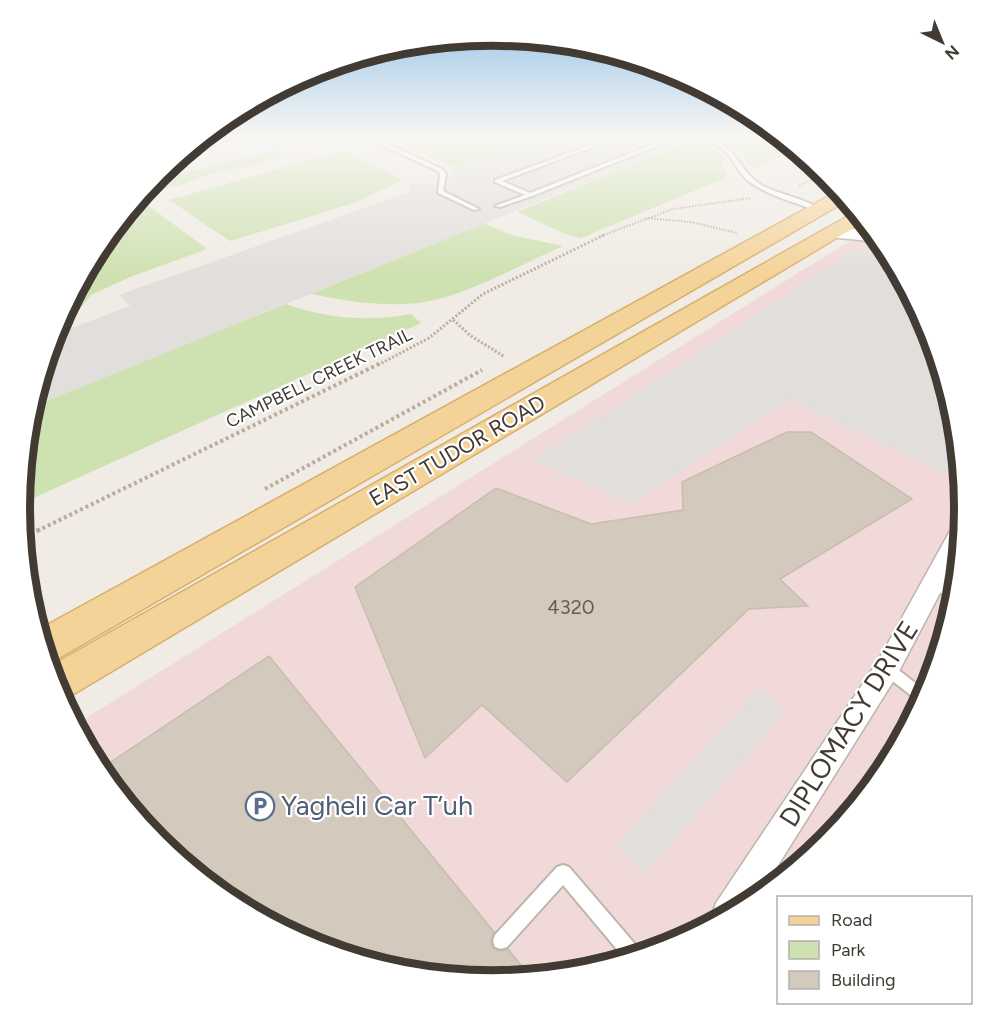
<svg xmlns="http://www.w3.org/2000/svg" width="984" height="1016" font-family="Figtree,sans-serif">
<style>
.medical{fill:#f0d9d8}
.green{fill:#cee1b0}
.parking{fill:#e1dedc}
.building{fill:#d3c9bd;stroke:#cabdae;stroke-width:1.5}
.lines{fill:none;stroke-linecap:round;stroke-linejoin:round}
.service-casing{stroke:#bdb5aa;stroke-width:4}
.minor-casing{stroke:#bdb5aa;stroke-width:3}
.tertiary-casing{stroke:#bdb5aa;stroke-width:3}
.primary-casing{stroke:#d7af6b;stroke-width:3}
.path-far3{stroke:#bbad9a;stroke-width:2;stroke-dasharray:1.5 1.5;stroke-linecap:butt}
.path-far2{stroke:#bbad9a;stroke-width:3;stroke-dasharray:2 2;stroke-linecap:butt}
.path-far1{stroke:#bbad9a;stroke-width:4;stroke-dasharray:3 3;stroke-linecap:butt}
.path{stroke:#bbad9a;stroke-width:4.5;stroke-dasharray:4 4;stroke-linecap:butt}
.service{fill:#fff;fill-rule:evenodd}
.minor{fill:#fff;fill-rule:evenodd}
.tertiary{fill:#fff;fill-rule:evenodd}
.primary{fill:#f4d398;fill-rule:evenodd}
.labels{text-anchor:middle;stroke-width:4.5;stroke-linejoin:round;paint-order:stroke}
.far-street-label{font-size:18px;fill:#413b34;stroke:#fff}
.number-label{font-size:20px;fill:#665e56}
.street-label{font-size:22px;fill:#413b34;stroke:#fff}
.near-street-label{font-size:27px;fill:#413b34;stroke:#fff}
.near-service-label{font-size:27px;fill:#4e5e75;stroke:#fff;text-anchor:start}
.rim{fill:none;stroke:#413b34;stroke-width:8}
</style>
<rect width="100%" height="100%" fill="#f0ebe4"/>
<!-- medical -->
<path class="medical" d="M 870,228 L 885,246 L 929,328 L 955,416 L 964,508 L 955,601 L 928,689 L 885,771 L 826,842 L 754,901 L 672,945 L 584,971 L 492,980 L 399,971 L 311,944 L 229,901 L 158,842 L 99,770 L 75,725 Z"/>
<!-- green -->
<g class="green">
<path d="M 384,135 L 550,135 L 454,167 L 382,136 Z"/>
<path d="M 770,135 L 779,135 L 796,149 L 758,168 L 743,163 L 747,157 L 742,153 L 743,149 L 729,145 L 729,141 Z"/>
<path d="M 695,139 L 709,144 L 724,158 L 722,165 L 727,177 L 581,238 L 568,235 L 517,212 Z"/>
<path d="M 277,150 L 285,154 L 249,167 L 218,172 L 184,184 L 157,191 L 152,187 L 152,181 Z"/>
<path d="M 344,150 L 403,180 L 354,203 L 230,241 L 169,200 Z"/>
<path d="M 149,206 L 207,249 L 130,277 L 91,295 L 75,315 L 59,321 L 99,245 L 128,211 Z"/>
<path d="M 484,223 L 511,235 L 563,246 C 525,263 473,291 435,300 C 394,309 351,302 311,294 Z"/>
<path d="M 286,304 C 328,319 368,322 411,314 L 421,323 L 20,504 L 31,407 Z"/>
</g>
<!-- parking -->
<g class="parking">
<path d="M 550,135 L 703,135 L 31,407 L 53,335 L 130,306 L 119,295 L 409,192 L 411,183 L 447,184 L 454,167 Z"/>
<path d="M 857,249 L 879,251 L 890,255 L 929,328 L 955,416 L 959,448 L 944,474 L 790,399 L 631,504 L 533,460 Z"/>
<path d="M 758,689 L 786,711 L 645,874 L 616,845 Z"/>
</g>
<!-- building -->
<g class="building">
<path d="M 787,432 L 811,432 L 912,499 L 780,579 L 808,606 L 749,609 L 567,782 L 482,705 L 425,758 L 355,587 L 496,488 L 591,524 L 683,510 L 682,482 Z"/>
<path d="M 269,656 L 494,932 L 491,940 L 493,948 L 500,951 L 508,949 L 531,977 L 492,980 L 399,971 L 311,944 L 229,901 L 158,842 L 99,770 Z"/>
</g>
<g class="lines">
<!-- service casing -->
<g class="service-casing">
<g id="service">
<path d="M 370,135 L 376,135 L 375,138 L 442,169 L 446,174 L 443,191 L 479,209 L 474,210 L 438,193 L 440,174 L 438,171 L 370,140 Z"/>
<path d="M 618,135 L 625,135 L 502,181 L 530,193 L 674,136 C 696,133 720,137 734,155 C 744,168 749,178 763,186 C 781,195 803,198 820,209 L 815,210 C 793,202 771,196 751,183 C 741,176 737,167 731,158 C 718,140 697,137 677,138 L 532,196 L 500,207 L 495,206 L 525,195 L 495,182 L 495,180 Z"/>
<path d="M 933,578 L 956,591 L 955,601 L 929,586 L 927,583 L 929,580 Z"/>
<path d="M 887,663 L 892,665 L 927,692 L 921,703 L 882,673 L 881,669 L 882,665 Z"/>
<path d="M 563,865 L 569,867 L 640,950 L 642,954 L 625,959 L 563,885 L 507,947 L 501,949 L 495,947 L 493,941 L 495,935 L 557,867 Z"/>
</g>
</g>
<!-- minor casing -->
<g class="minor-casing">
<path id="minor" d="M 963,520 L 960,555 L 896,677 L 757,899 L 715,922 L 712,915 L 716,903 L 878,661 L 955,522 Z"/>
</g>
<!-- tertiary casing -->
<g class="tertiary-casing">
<g id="tertiary">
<path d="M 219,135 L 238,135 L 190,155 L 181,155 L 194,144 Z"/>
<path d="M 831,228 C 856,230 869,225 885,246 L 861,240 L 825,237 L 823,233 Z"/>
</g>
</g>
<!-- primary casing -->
<g class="primary-casing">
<g id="primary">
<path d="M 840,190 L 848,200 L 57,659 L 47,662 L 38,630 Z"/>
<path d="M 857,211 L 865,221 L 62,701 L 49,667 Z"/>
</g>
</g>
<!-- path-far3 -->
<g class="path-far3">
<path d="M 799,186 L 825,173"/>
<path d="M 645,218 L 691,222 L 737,233"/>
<path d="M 601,236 L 673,209 L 751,198"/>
</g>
<!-- path-far2 -->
<g class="path-far2">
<path d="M 453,320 L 471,336 L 505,357"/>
<path d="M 378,365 L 429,338 L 483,294 L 604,235"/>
</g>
<!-- path-far1 -->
<g class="path-far1">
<path d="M 265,489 L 482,370"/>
<path d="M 37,531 L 381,363"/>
</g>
<!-- path -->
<path class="path" d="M 22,538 L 41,529"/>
<!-- service -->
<use href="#service" class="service"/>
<!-- minor -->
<use href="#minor" class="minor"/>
<!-- tertiary -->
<use href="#tertiary" class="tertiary"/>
<!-- primary -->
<use href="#primary" class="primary"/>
</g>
<!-- sky -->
<linearGradient id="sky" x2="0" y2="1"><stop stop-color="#8dc0e8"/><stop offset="0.49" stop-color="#f8f6f3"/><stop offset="1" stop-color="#f8f6f3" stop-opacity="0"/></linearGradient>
<rect width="984" height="277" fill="url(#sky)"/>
<!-- icons -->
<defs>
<g id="parking-ring" transform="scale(1.5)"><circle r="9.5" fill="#fff" stroke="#5c6f8a" stroke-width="1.5"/><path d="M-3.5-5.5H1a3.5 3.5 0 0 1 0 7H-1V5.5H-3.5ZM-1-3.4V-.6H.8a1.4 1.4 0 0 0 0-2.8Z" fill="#5c6f8a"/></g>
</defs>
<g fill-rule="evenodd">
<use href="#parking-ring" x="260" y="806"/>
</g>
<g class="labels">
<!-- far-street labels -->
<g class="far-street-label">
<text transform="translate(319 378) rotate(-26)" y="6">CAMPBELL CREEK TRAIL</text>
</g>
<!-- number labels -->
<g class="number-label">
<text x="571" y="614">4320</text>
</g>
<!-- street labels -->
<g class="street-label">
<text transform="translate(457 450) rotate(-30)" y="8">EAST TUDOR ROAD</text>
</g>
<!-- near-street labels -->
<g class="near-street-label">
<text transform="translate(849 724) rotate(-58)" y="9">DIPLOMACY DRIVE</text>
</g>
<!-- near-service labels -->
<g class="near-service-label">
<text x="281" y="815">Yagheli Car T’uh</text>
</g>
</g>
<!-- crop -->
<path d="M0 0H984V1016H0ZM30 508a462 462 0 1 1 924 0a462 462 0 1 1-924 0Z" fill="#fff" fill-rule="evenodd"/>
<path class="rim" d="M30 508a462 462 0 1 1 924 0a462 462 0 1 1-924 0Z"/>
<!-- legend -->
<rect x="777" y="896" width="195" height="108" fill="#ffffff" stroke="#b3b1ae" stroke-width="1.5"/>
<rect x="789" y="916" width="30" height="9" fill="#f4d398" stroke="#b3b1ae" stroke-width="1.5"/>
<text x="831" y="926" font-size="18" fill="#413b34">Road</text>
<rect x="789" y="941" width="30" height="18" fill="#cee1b0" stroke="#b3b1ae" stroke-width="1.5"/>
<text x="831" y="956" font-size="18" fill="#413b34">Park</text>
<rect x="789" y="971" width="30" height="18" fill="#d3c9bd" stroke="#b3b1ae" stroke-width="1.5"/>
<text x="831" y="986" font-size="18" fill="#413b34">Building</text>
<!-- north arrow -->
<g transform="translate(942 42) rotate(137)" stroke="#ffffff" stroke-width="4.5" paint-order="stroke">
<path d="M0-4.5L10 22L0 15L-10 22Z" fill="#413b34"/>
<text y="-9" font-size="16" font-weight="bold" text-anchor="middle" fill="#413b34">N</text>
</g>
</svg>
